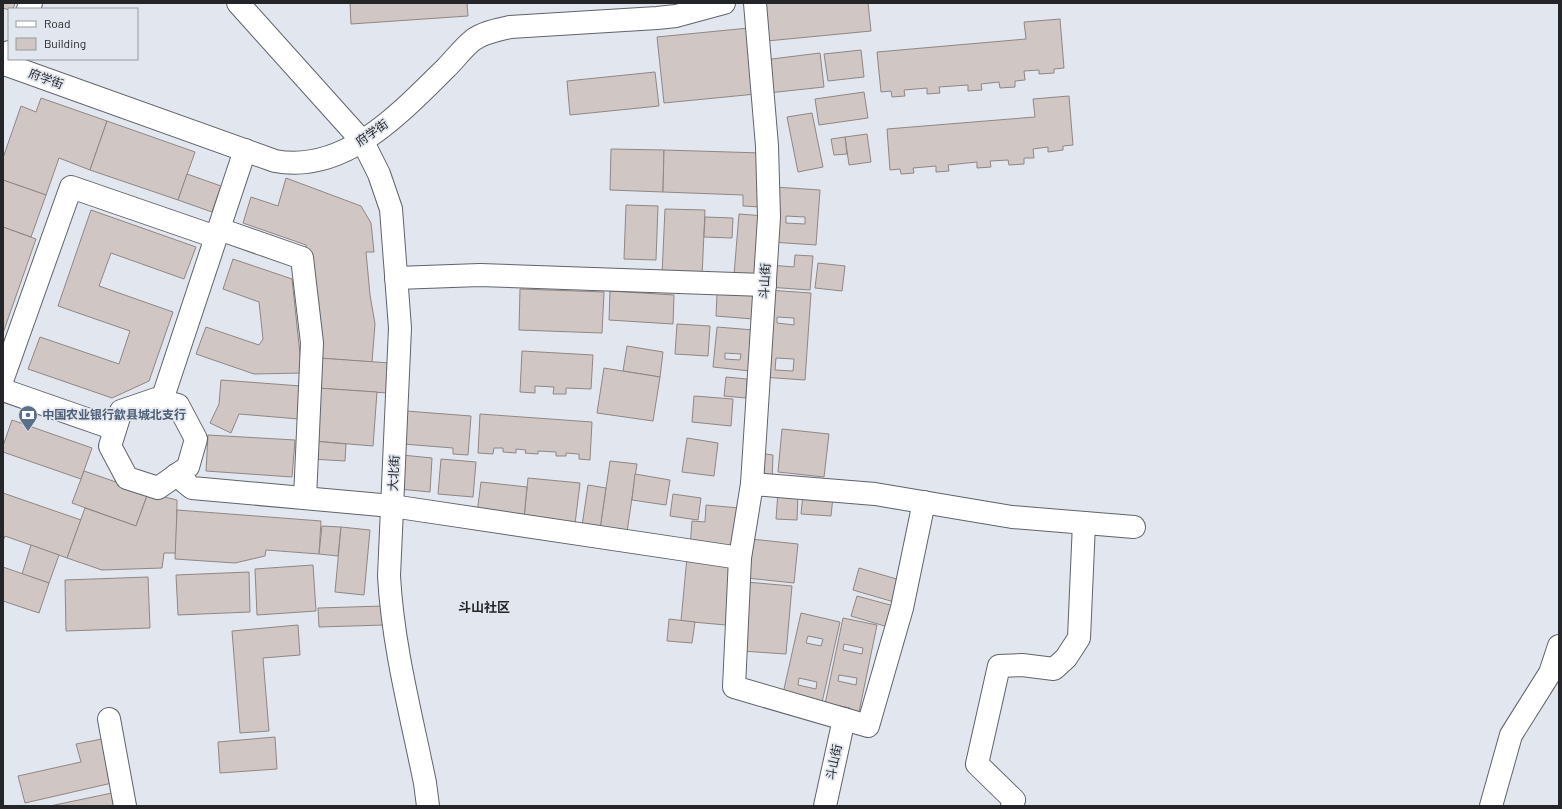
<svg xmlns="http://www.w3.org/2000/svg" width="1562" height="809" font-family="Barlow,'Noto Sans SC',sans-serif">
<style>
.building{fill:#d0c6c4;stroke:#908684;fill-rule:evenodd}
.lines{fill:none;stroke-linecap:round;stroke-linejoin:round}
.minor-casing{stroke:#60636a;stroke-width:24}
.major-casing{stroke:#60636a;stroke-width:24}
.minor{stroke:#fff;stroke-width:22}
.major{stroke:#fff;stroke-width:22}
.labels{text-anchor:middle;stroke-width:3.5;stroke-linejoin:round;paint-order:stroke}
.street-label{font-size:12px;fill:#232528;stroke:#e2e6ee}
.service-label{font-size:12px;font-weight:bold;fill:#4e5e75;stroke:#e2e6ee;text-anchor:start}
.neighbourhood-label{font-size:13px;font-weight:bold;fill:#232528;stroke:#e2e6ee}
</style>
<rect width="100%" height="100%" fill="#e2e6ee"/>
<!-- building -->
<g class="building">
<path d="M 3,3 L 15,3 L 13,9 L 9,10 L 3,8 Z"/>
<path d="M 350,3 L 467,3 L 468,16 L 351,24 Z"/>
<path d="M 764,3 L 868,3 L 871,31 L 767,41 Z"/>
<path d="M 1060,19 L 1064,68 L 1054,69 L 1054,73 L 1039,74 L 1039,70 L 1024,71 L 1025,80 L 1015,81 L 1015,87 L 1000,88 L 999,82 L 981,84 L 982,90 L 968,91 L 968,85 L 939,87 L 940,93 L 927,94 L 927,88 L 904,90 L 905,96 L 892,97 L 891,91 L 881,92 L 877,52 L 1026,39 L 1024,22 Z"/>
<path d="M 749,28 L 756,94 L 664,103 L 657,37 Z"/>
<path d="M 861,50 L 864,77 L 828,81 L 824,54 Z"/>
<path d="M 820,53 L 824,87 L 768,93 L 764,60 Z"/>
<path d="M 655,72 L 659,106 L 570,115 L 567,81 Z"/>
<path d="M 864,92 L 868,118 L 819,125 L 815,99 Z"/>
<path d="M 1069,96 L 1073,145 L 1063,146 L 1063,150 L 1048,152 L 1048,147 L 1033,149 L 1034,158 L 1024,158 L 1024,164 L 1009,165 L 1008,160 L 990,161 L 991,167 L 977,168 L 977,162 L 948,165 L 949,171 L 936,172 L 936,166 L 913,168 L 914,173 L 901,174 L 900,169 L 890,170 L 887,129 L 1035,117 L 1033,99 Z"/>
<path d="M 41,98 L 107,121 L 90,170 L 59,158 L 46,195 L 3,180 L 3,158 L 21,106 L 36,112 Z"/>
<path d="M 812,113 L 823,167 L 798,172 L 787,117 Z"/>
<path d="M 107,121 L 195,152 L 178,200 L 90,170 Z"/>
<path d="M 867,134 L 871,162 L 849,165 L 845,137 Z"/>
<path d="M 845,137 L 847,154 L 834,155 L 831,139 Z"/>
<path d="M 611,149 L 664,150 L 663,192 L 610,190 Z"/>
<path d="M 664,150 L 762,153 L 761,207 L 743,206 L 743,195 L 663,192 Z"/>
<path d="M 187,174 L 221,186 L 212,212 L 178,200 Z"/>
<path d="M 286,178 L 361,206 L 371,223 L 374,252 L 366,252 L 370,295 L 375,324 L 372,362 L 319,358 L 318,322 L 306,245 L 243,223 L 251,197 L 278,206 Z"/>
<path d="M 3,180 L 46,195 L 31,237 L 3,227 Z"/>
<path d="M 774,187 L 820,190 L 816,245 L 771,242 ZM 786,216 L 805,217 L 805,224 L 786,223 Z"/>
<path d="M 626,205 L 658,206 L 656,260 L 624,259 Z"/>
<path d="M 665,209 L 705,210 L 702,277 L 662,275 Z"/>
<path d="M 91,210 L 196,247 L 184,279 L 111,253 L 99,286 L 173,312 L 149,381 L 112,398 L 28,369 L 40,337 L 119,364 L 130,331 L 58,306 Z"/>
<path d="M 739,214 L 765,216 L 760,277 L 734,275 Z"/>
<path d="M 705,217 L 733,218 L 732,238 L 704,237 Z"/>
<path d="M 3,227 L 36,239 L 3,333 Z"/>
<path d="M 795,255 L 813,256 L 810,290 L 768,287 L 770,265 L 794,267 Z"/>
<path d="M 233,259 L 292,279 L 302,373 L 254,374 L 196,354 L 206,327 L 259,345 L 263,339 L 259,302 L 223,289 Z"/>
<path d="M 818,263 L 845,266 L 842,291 L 815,288 Z"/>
<path d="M 520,289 L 604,292 L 602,333 L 519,330 Z"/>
<path d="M 767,290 L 811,293 L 805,380 L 761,377 ZM 777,317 L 794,318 L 794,325 L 777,323 ZM 776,358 L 794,359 L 793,371 L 775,370 Z"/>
<path d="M 610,291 L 674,295 L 673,324 L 609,320 Z"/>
<path d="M 717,294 L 757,296 L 753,319 L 716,316 Z"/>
<path d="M 677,324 L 710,326 L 708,356 L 675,354 Z"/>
<path d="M 717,327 L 754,330 L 750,371 L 713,367 ZM 725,353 L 741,354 L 740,360 L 725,359 Z"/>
<path d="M 627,346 L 663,352 L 660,377 L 623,371 Z"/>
<path d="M 522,351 L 593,355 L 591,389 L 566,388 L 566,394 L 553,394 L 554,387 L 535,386 L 535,393 L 520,392 Z"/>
<path d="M 319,358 L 390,363 L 387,393 L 317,388 Z"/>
<path d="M 604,368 L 660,377 L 653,421 L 597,413 Z"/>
<path d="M 726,377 L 747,379 L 746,398 L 724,396 Z"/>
<path d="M 221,380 L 301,386 L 299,419 L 239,414 L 231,433 L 210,423 L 219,404 Z"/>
<path d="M 317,388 L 377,392 L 373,446 L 313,441 Z"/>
<path d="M 694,396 L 733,399 L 731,426 L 692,422 Z"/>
<path d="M 406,411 L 471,416 L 468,455 L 453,454 L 453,448 L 403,444 Z"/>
<path d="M 480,414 L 592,422 L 590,460 L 579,459 L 579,454 L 566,453 L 566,456 L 556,456 L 556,452 L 538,451 L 538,454 L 525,453 L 526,450 L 516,449 L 516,453 L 503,452 L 503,448 L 494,448 L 493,454 L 478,453 Z"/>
<path d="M 12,420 L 92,448 L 81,479 L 3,452 L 3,446 Z"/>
<path d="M 782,429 L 829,434 L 824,477 L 778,472 Z"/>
<path d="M 208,435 L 295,440 L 292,477 L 206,471 Z"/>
<path d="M 687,438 L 718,443 L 714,476 L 682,472 Z"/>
<path d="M 313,441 L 346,444 L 345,461 L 311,459 Z"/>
<path d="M 758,453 L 773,455 L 772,482 L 757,481 Z"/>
<path d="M 402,455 L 432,458 L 430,492 L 399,489 Z"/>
<path d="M 441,459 L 476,462 L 473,497 L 438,494 Z"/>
<path d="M 610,461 L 637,464 L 627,532 L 600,529 Z"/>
<path d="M 84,471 L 148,493 L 136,526 L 72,503 Z"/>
<path d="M 635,474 L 670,480 L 666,505 L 632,500 Z"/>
<path d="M 528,478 L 580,483 L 575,524 L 524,518 Z"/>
<path d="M 481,482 L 527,487 L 524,518 L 477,513 Z"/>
<path d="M 588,485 L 606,488 L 600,529 L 582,526 Z"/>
<path d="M 778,492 L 798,493 L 797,520 L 776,519 Z"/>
<path d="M 3,493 L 81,520 L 67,558 L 5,536 L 3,541 Z"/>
<path d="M 148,493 L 177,500 L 176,553 L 164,553 L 162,568 L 102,570 L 67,558 L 85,508 L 136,526 Z"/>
<path d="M 673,494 L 701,498 L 698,520 L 670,516 Z"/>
<path d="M 803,494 L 833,497 L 831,516 L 801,514 Z"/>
<path d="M 706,505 L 739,508 L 735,551 L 690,547 L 692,521 L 705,522 Z"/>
<path d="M 177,510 L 321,521 L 319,554 L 266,550 L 265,556 L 235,563 L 175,559 Z"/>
<path d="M 322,526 L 341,527 L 338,556 L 319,554 Z"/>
<path d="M 341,527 L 370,530 L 364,595 L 335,592 Z"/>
<path d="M 751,539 L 798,544 L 794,583 L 747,578 Z"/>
<path d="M 31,545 L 59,555 L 49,583 L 22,574 Z"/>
<path d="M 687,557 L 733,562 L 726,625 L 681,621 Z"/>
<path d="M 313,565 L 316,611 L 257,615 L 255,569 Z"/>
<path d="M 3,567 L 49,583 L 39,613 L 3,601 Z"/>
<path d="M 859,568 L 900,580 L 894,602 L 853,590 Z"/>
<path d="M 249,572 L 250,612 L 178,615 L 176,575 Z"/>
<path d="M 148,577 L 150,628 L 66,631 L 65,580 Z"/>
<path d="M 746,582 L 792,586 L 786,654 L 741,651 Z"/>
<path d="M 857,596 L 894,606 L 888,627 L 851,616 Z"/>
<path d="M 383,606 L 384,625 L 319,627 L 318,608 Z"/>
<path d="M 801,613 L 840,622 L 821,707 L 782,698 ZM 808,636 L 823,639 L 821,646 L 806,643 ZM 799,678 L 817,682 L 816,689 L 798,685 Z"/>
<path d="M 843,618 L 877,625 L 858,717 L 849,714 L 850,708 L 835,705 L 824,709 ZM 844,644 L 863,648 L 862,654 L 843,650 ZM 839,675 L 857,678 L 856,685 L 838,681 Z"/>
<path d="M 669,619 L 695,622 L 692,643 L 667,641 Z"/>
<path d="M 298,625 L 300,655 L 263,658 L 269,731 L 240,733 L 232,631 Z"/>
<path d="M 275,737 L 277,769 L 220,773 L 218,742 Z"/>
<path d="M 102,739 L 112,783 L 25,803 L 18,776 L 81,762 L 76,744 Z"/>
<path d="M 112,793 L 115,806 L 50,806 Z"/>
</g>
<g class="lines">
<!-- minor casing -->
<g class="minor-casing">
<g id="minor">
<path d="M 238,3 L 363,142 L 379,174 L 391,209 L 400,328 L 389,576 C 393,647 411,714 425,783 L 428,806"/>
<path d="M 755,3 L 767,146 L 769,217 L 752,484 L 740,558 L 734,687 L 868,726 L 902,608 L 924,502"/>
<path d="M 4,64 L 275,161 C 345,174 400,113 446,68 C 455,59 463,48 473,40 C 484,32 498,30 510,27 L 657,18 L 676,16 L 724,3"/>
<path d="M 219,229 L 302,258 L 312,343 L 305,498"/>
<path d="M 396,278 L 480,275 L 765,285"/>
<path d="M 3,378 L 71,187 L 216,237"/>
<path d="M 3,390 L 115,429"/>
<path d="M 156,399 L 178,405 L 196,439 L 188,467 L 158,488 L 127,478 L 110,446 L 121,411 Z"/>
<path d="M 162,400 L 245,150"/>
<path d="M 176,475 L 192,488 L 392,506 L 740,558"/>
<path d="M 752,484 L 875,494 L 1012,517 L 1134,527"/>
<path d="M 109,719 L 125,806"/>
<path d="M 825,806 L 844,719"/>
<path d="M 1012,806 L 1014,800 L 977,764 L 999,666 L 1022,665 L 1054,669 L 1066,658 L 1079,638 L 1084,523"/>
<path d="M 1491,806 L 1511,735 L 1550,673 L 1559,646"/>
</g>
</g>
<!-- major casing -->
<g class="major-casing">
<g id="major">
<path d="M 28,9 L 31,3"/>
<path d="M 3,65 L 9,52"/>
</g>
</g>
<!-- minor -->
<use href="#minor" class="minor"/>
<!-- major -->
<use href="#major" class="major"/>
</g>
<!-- icons -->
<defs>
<g id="bank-pin" transform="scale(1)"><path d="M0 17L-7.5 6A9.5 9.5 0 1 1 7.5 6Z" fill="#5c6f8a" stroke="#e2e6ee"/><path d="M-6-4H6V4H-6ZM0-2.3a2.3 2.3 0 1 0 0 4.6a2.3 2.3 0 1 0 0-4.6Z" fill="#fff"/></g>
</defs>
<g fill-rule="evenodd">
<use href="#bank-pin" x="28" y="415"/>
</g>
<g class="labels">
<!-- street labels -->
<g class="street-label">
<text transform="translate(46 79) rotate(20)" y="4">府学街</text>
<text transform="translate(372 133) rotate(-35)" y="4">府学街</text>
<text transform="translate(765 281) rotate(-87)" y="4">斗山街</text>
<text transform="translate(394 473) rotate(-87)" y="4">大北街</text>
<text transform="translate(834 762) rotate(-78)" y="4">斗山街</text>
</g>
<!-- service labels -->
<g class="service-label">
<text x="42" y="419">中国农业银行歙县城北支行</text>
</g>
<!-- neighbourhood labels -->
<g class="neighbourhood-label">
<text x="484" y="612">斗山社区</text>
</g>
</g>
<!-- border -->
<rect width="1562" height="809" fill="none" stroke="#232528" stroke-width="8"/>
<!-- legend -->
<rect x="8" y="8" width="130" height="52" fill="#e2e6ee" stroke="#96999f"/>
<rect x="16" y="21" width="20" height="6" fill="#ffffff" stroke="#96999f"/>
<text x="44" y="28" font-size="12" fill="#232528">Road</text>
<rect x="16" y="38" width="20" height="12" fill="#d0c6c4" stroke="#96999f"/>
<text x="44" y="48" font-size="12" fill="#232528">Building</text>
</svg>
